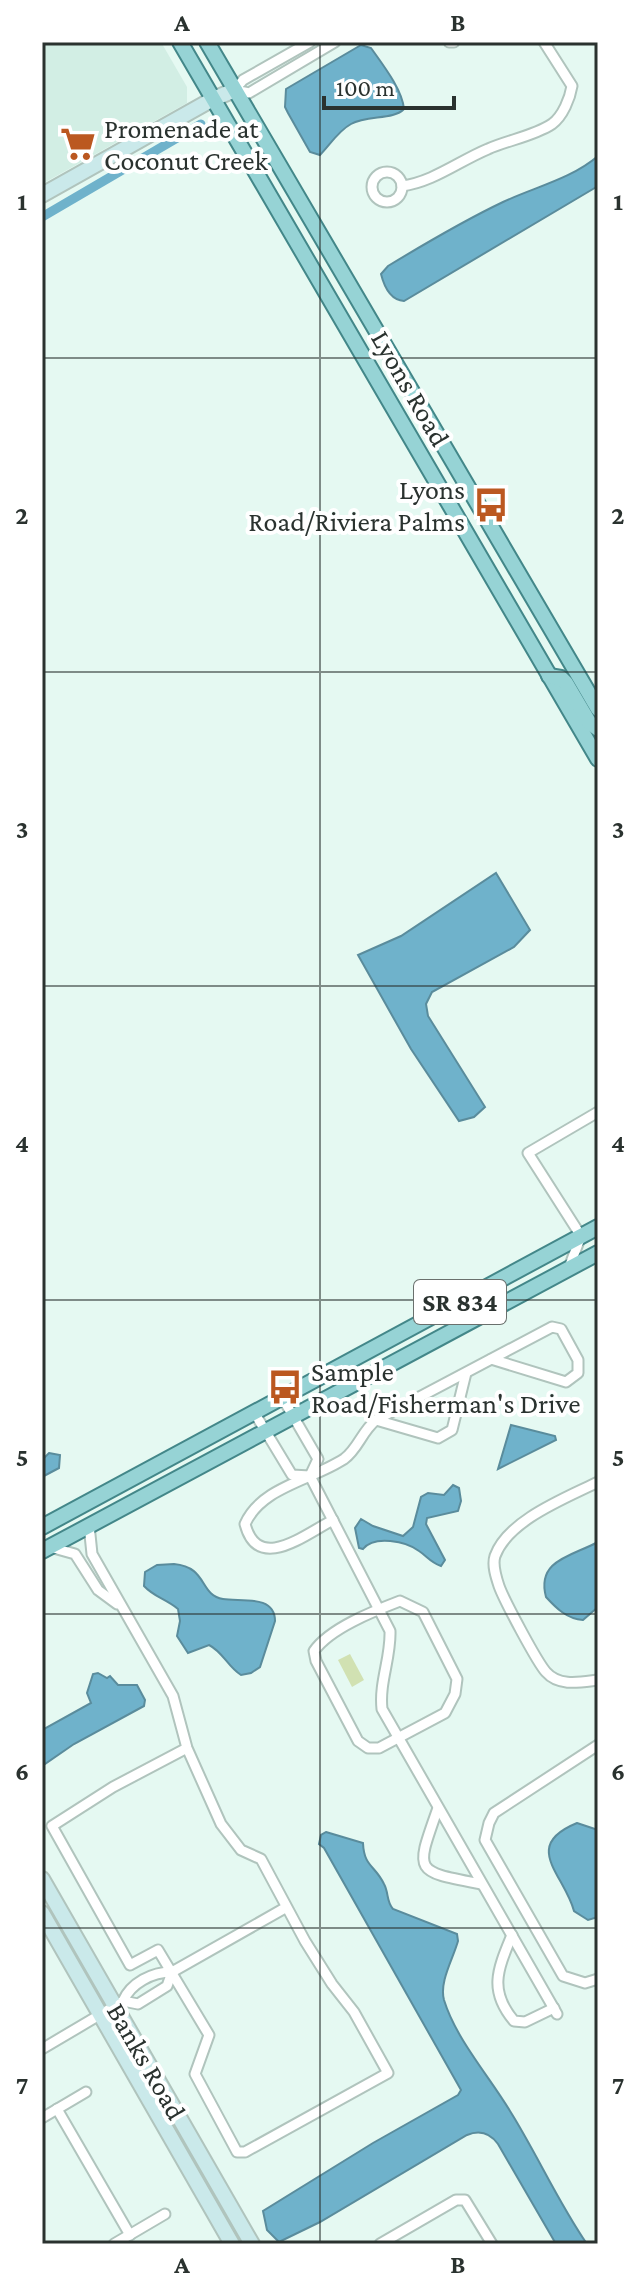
<svg xmlns="http://www.w3.org/2000/svg" width="640" height="2286" font-family="'Crimson Pro',serif">
<style>
.built{fill:#d2eee4}
.green{fill:#d1e1b2}
.water{fill:#6fb2cb;stroke:#5a8c9c;stroke-width:2}
.lines{fill:none;stroke-linecap:round;stroke-linejoin:round}
.canal{stroke:#6fb2cb;stroke-width:9}
.street-casing{stroke:#b0c4bd;stroke-width:13}
.secondary-casing{stroke:#b0c4bd;stroke-width:18}
.primary-casing{stroke:#438789;stroke-width:18}
.street{stroke:#fff;stroke-width:9}
.secondary{stroke:#cae9ea;stroke-width:14}
.primary{stroke:#96d3d5;stroke-width:14}
.grid{fill:none;stroke:#2a322f;stroke-width:2;stroke-opacity:0.55}
.labels{text-anchor:middle;stroke-width:8;stroke-linejoin:round;paint-order:stroke}
.shield{fill:#fff;stroke:#6a706d;stroke-width:2}
.shield-label{font-size:26px;font-weight:bold;fill:#2a322f}
.poi-label{font-size:28px;fill:#2a322f;stroke:#fff;text-anchor:start}
.street-label{font-size:28px;fill:#2a322f;stroke:#fff}
.neatline{fill:none;stroke:#2a322f;stroke-width:3}
.grid-label{font-size:26px;text-anchor:middle;font-weight:bold;fill:#2a322f}
</style>
<rect width="100%" height="100%" fill="#e5f9f2"/>
<!-- built -->
<path class="built" d="M 42,42 L 161,42 L 187,87 L 187,103 L 42,184 Z"/>
<!-- green -->
<path class="green" d="M 350,1654 L 364,1680 L 352,1687 L 338,1660 Z"/>
<!-- water -->
<g class="water">
<path d="M 361,45 L 371,48 C 383,65 402,89 404,109 C 394,120 367,115 351,124 C 338,131 330,145 320,155 L 310,152 L 288,113 L 285,107 L 286,89 Z"/>
<path d="M 598,156 L 598,186 L 404,301 C 390,300 384,286 381,274 L 388,266 C 426,243 463,221 503,202 C 535,187 571,179 598,156 Z"/>
<path d="M 496,873 L 530,930 L 514,947 L 432,992 L 426,1004 L 428,1016 L 485,1107 L 474,1117 L 459,1121 L 411,1049 L 358,955 L 401,936 Z"/>
<path d="M 511,1425 L 555,1436 L 556,1440 L 498,1469 Z"/>
<path d="M 49,1453 L 60,1455 L 59,1468 L 42,1477 L 42,1460 Z"/>
<path d="M 453,1485 L 459,1488 L 461,1501 L 458,1511 L 427,1518 L 426,1524 L 445,1560 L 441,1566 C 430,1562 428,1557 419,1551 C 406,1541 374,1535 363,1549 L 359,1548 L 355,1528 L 361,1519 L 373,1526 L 403,1536 L 413,1527 L 421,1497 L 428,1493 L 444,1495 Z"/>
<path d="M 598,1542 L 598,1607 L 583,1620 C 567,1619 556,1608 546,1597 C 536,1560 572,1556 598,1542 Z"/>
<path d="M 174,1564 C 208,1567 199,1595 223,1599 C 240,1602 275,1594 275,1621 L 260,1667 L 251,1673 L 241,1675 C 228,1667 223,1652 209,1645 L 188,1653 L 177,1636 L 180,1621 L 178,1609 C 166,1599 154,1597 144,1586 L 145,1572 L 157,1565 Z"/>
<path d="M 98,1673 L 107,1678 L 110,1676 L 118,1685 L 137,1685 L 145,1700 L 144,1706 L 74,1744 L 42,1766 L 42,1730 L 91,1703 L 87,1693 L 93,1674 Z"/>
<path d="M 577,1823 L 598,1830 L 598,1917 L 588,1920 L 574,1911 C 564,1874 521,1846 577,1823 Z"/>
<path d="M 326,1832 L 363,1843 C 364,1867 375,1865 384,1884 C 389,1893 386,1901 393,1909 L 457,1934 L 458,1941 C 453,1959 439,1982 444,2000 C 456,2039 489,2076 510,2111 C 537,2154 558,2202 587,2244 L 556,2244 L 498,2144 C 490,2133 479,2130 467,2135 L 320,2222 L 279,2242 L 267,2230 L 263,2211 L 373,2143 L 458,2095 L 461,2090 L 324,1848 L 319,1844 L 321,1835 Z"/>
</g>
<g class="lines">
<!-- canal -->
<path class="canal" d="M 42,217 L 201,124"/>
<!-- street casing -->
<g class="street-casing">
<g id="street">
<path d="M 449,42 L 454,42"/>
<path d="M 235,90 L 249,93 L 335,42"/>
<path d="M 235,90 L 243,80 L 310,42"/>
<circle cx="387" cy="187" r="15"/>
<path d="M 402,186 C 433,182 459,161 488,149 C 508,140 534,136 552,124 C 563,116 570,98 572,86 L 544,42"/>
<path d="M 568,1270 L 581,1236 L 528,1153 L 598,1112"/>
<path d="M 282,1397 L 318,1459 L 310,1476"/>
<path d="M 254,1412 L 292,1475 L 310,1476"/>
<path d="M 376,1420 L 438,1438 L 452,1430 L 466,1373"/>
<path d="M 310,1476 L 390,1631 C 391,1658 379,1682 382,1709 L 557,2014"/>
<path d="M 598,1482 C 566,1498 508,1520 495,1556 C 492,1565 496,1577 499,1586 C 504,1600 537,1662 546,1672 C 559,1687 581,1682 598,1680"/>
<path d="M 333,1520 C 304,1535 258,1573 245,1524 C 261,1487 312,1480 344,1459 C 358,1449 362,1431 376,1420 L 552,1327 L 561,1329 L 578,1360 L 578,1373 L 566,1382 L 491,1359"/>
<path d="M 89,1525 L 92,1554 L 173,1696 L 187,1748 L 221,1824 L 241,1850 L 261,1859 L 305,1941 L 332,1984 L 354,2012 L 388,2073 L 245,2152 L 237,2152 L 195,2074 L 209,2035 L 158,1950 L 130,1965 L 52,1826 L 113,1787 L 187,1748"/>
<path d="M 50,1547 L 75,1554 L 98,1590 L 117,1604"/>
<path d="M 400,1601 L 423,1612 L 457,1679 L 455,1694 L 445,1713 L 379,1748 L 368,1748 L 358,1741 L 316,1661 L 314,1651 C 330,1628 374,1611 400,1601 Z"/>
<path d="M 598,1745 L 494,1813 L 489,1823 L 485,1840 L 563,1976 L 585,1983 L 598,1979"/>
<path d="M 438,1808 C 415,1873 413,1871 481,1884"/>
<path d="M 512,1935 C 498,1969 488,1990 514,2021 L 525,2022 L 554,2008"/>
<path d="M 123,2001 L 138,2004 L 167,1986 L 172,1972"/>
<path d="M 42,2049 L 123,2001 C 131,1983 152,1972 172,1972 L 285,1908"/>
<path d="M 57,2109 L 130,2235"/>
<path d="M 42,2118 L 86,2092"/>
<path d="M 114,2244 L 165,2214"/>
<path d="M 380,2244 L 456,2200 L 465,2200 L 492,2244"/>
</g>
</g>
<!-- secondary casing -->
<g class="secondary-casing">
<g id="secondary">
<path d="M 42,195 L 213,99 L 235,90"/>
<path d="M 42,1879 L 252,2244"/>
<path d="M 42,1913 L 232,2244"/>
</g>
</g>
<!-- primary casing -->
<g class="primary-casing">
<g id="primary">
<path d="M 180,42 L 598,759"/>
<path d="M 207,42 L 598,709"/>
<path d="M 549,676 L 561,678 L 566,683 L 589,722 L 598,729"/>
<path d="M 42,1527 L 598,1227"/>
<path d="M 42,1551 L 598,1253"/>
</g>
</g>
<!-- street -->
<use href="#street" class="street"/>
<!-- secondary -->
<use href="#secondary" class="secondary"/>
<!-- primary -->
<use href="#primary" class="primary"/>
</g>
<!-- grid -->
<path class="grid" d="M 320,42 L 320,2244M 42,358 L 598,358M 42,672 L 598,672M 42,986 L 598,986M 42,1300 L 598,1300M 42,1614 L 598,1614M 42,1928 L 598,1928"/>
<!-- icons -->
<defs>
<g id="supermarket-bare" transform="scale(2.76)"><path d="M-6-5.5h2.5l.6 2H6L4.5 2H-2.5L-4.4-4H-6ZM-1.5 3.2a1.3 1.3 0 1 0 .1 0ZM3 3.2a1.3 1.3 0 1 0 .1 0Z" fill="#bb5820" stroke="#fff" stroke-width="2.5" paint-order="stroke"/></g>
<g id="bus-bare" transform="scale(2.76)"><path d="M-5-6H5V4H4V6H2V4H-2V6H-4V4H-5ZM-3.5-4V0h7V-4ZM-3.5 1.2v1.5H-2V1.2ZM2 1.2v1.5H3.5V1.2Z" fill="#bb5820" stroke="#fff" stroke-width="2.5" paint-order="stroke"/></g>
</defs>
<g fill-rule="evenodd">
<use href="#supermarket-bare" x="78" y="144"/>
<use href="#bus-bare" x="491" y="505"/>
<use href="#bus-bare" x="285" y="1387"/>
</g>
<g class="labels">
<!-- shield labels -->
<rect class="shield" x="414" y="1280" width="92" height="44" rx="6"/>
<g class="shield-label">
<text x="460" y="1311">SR 834</text>
</g>
<!-- poi labels -->
<g class="poi-label">
<text x="104" y="138">Promenade at<tspan x="104" dy="32">Coconut Creek</tspan></text>
<text x="465" y="499" text-anchor="end">Lyons<tspan x="465" dy="32">Road/Riviera Palms</tspan></text>
<text x="311" y="1381">Sample<tspan x="311" dy="32">Road/Fisherman's Drive</tspan></text>
</g>
<!-- street labels -->
<g class="street-label">
<text transform="translate(411 388) rotate(60)" y="10">Lyons Road</text>
<text transform="translate(147 2061) rotate(60)" y="10">Banks Road</text>
</g>
</g>
<!-- border -->
<rect width="640" height="2286" fill="none" stroke="#ffffff" stroke-width="88"/>
<!-- scale -->
<path d="M324 96v12h130v-12" fill="none" stroke="#2a322f" stroke-width="4"/>
<text x="336" y="96" font-size="24" fill="#2a322f" stroke="#ffffff" stroke-width="6" paint-order="stroke">100 m</text>
<rect x="44" y="44" width="552" height="2198" class="neatline"/>
<g class="grid-label">
<text x="182" y="31">A</text>
<text x="458" y="31">B</text>
<text x="22" y="210">1</text>
<text x="618" y="210">1</text>
<text x="22" y="524">2</text>
<text x="618" y="524">2</text>
<text x="22" y="838">3</text>
<text x="618" y="838">3</text>
<text x="22" y="1152">4</text>
<text x="618" y="1152">4</text>
<text x="22" y="1466">5</text>
<text x="618" y="1466">5</text>
<text x="22" y="1780">6</text>
<text x="618" y="1780">6</text>
<text x="22" y="2094">7</text>
<text x="618" y="2094">7</text>
<text x="182" y="2273">A</text>
<text x="458" y="2273">B</text>
</g>
</svg>
